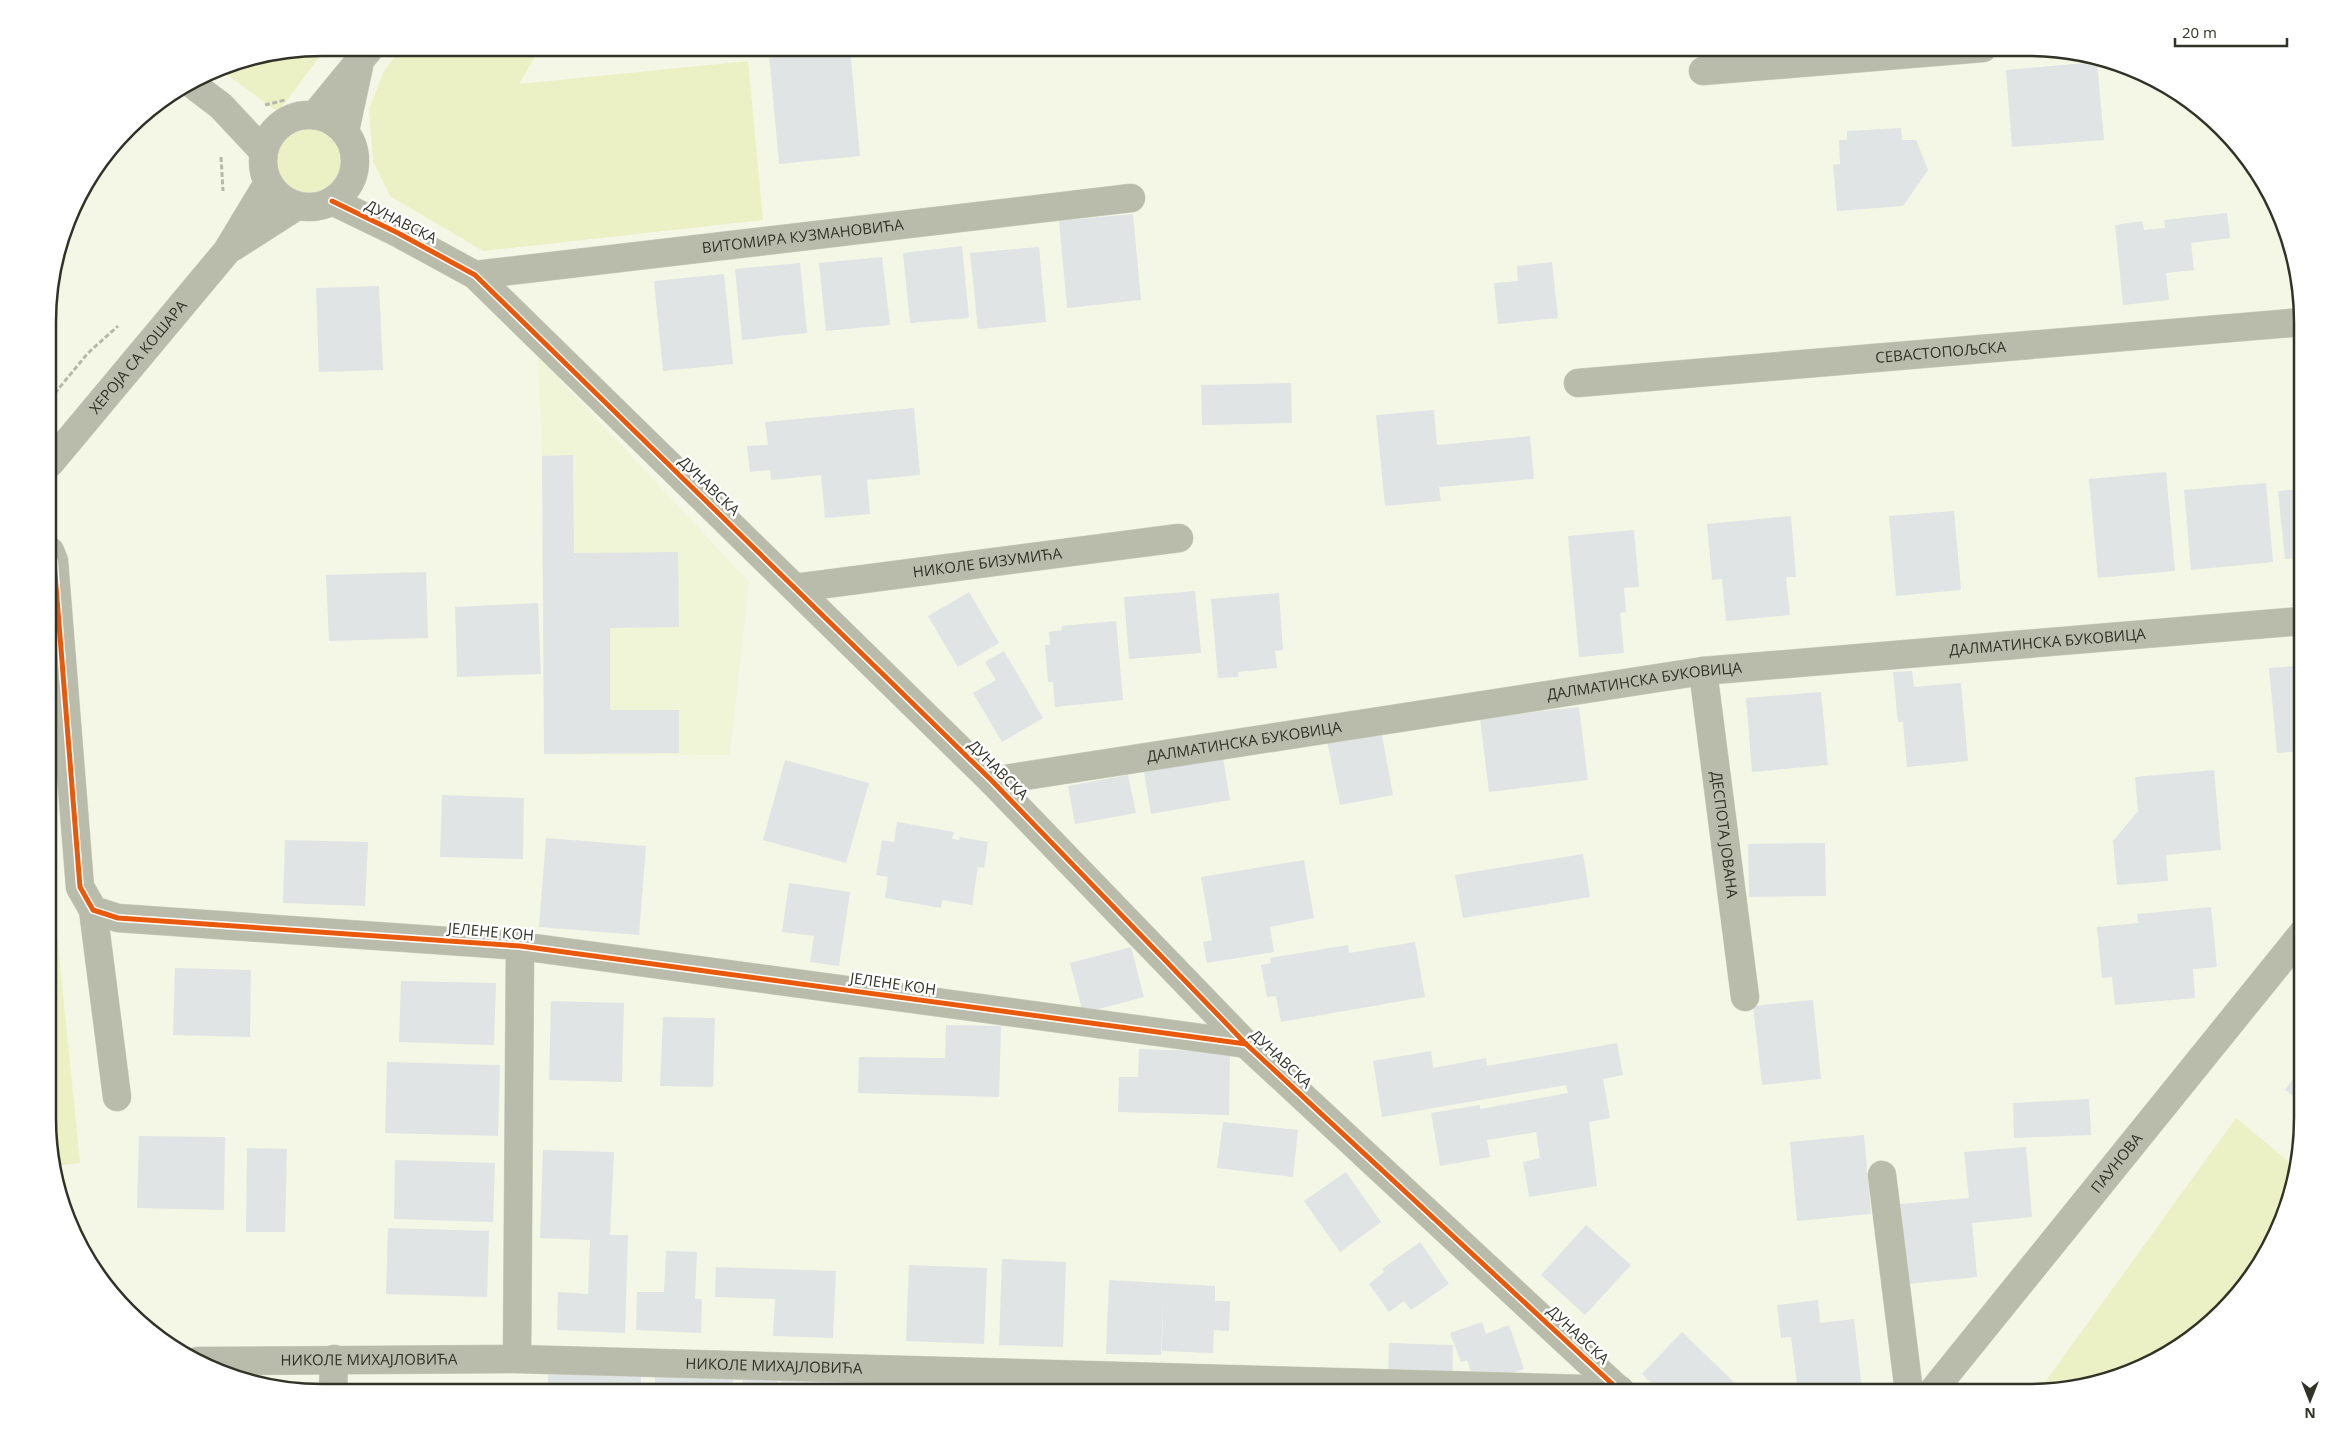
<svg xmlns="http://www.w3.org/2000/svg" width="2350" height="1440" font-family="'Open Sans',sans-serif">
<style>
.built{fill:#f1f5d7}
.green{fill:#ecf0c5}
.building{fill:#e0e4e4}
.lines{fill:none;stroke-linecap:round;stroke-linejoin:round}
.minor-casing{stroke:#d0d2c4;stroke-width:29}
.path{stroke:#b7b8a9;stroke-width:3;stroke-dasharray:5 2.5;stroke-linecap:butt}
.minor{stroke:#b9bcaa;stroke-width:28}
.cycleway-casing{stroke:#fff;stroke-width:8}
.cycleway{stroke:#e8590c;stroke-width:5}
.labels{text-anchor:middle;stroke-width:5;stroke-linejoin:round;paint-order:stroke}
.street-label{font-size:15px;fill:#323327;stroke:#fff}
.rim{fill:none;stroke:#323327;stroke-width:2.5}
</style>
<rect width="100%" height="100%" fill="#f4f7e5"/>
<!-- built -->
<path class="built" d="M 538,356 L 749,582 L 730,755 L 544,754 L 542,456 Z"/>
<!-- green -->
<g class="green">
<path d="M 322,48 L 326,48 L 278,112 L 218,68 Z"/>
<path d="M 401,48 L 540,48 L 519,84 L 748,61 L 763,220 L 483,251 L 390,196 L 373,161 L 369,109 L 384,71 Z"/>
<circle cx="310" cy="161" r="36"/>
<path d="M 50,865 L 80,1163 L 53,1166 L 50,1154 Z"/>
<path d="M 2236,1118 L 2296,1168 L 2288,1206 L 2256,1270 L 2209,1324 L 2165,1356 L 2100,1383 L 2038,1392 Z"/>
</g>
<!-- building -->
<g class="building">
<path d="M 850,48 L 860,156 L 779,164 L 769,55 Z"/>
<path d="M 2097,62 L 2104,140 L 2012,147 L 2006,70 Z"/>
<path d="M 1901,128 L 1902,140 L 1916,140 L 1928,170 L 1903,206 L 1837,211 L 1833,165 L 1840,164 L 1839,140 L 1847,140 L 1847,131 Z"/>
<path d="M 2227,213 L 2230,238 L 2191,243 L 2194,270 L 2166,273 L 2169,300 L 2123,305 L 2115,225 L 2142,221 L 2144,230 L 2165,228 L 2164,220 Z"/>
<path d="M 1133,214 L 1141,300 L 1067,308 L 1059,221 Z"/>
<path d="M 962,246 L 969,318 L 910,323 L 903,253 Z"/>
<path d="M 1039,247 L 1046,322 L 978,329 L 970,253 Z"/>
<path d="M 882,257 L 890,325 L 826,331 L 819,263 Z"/>
<path d="M 1552,262 L 1558,318 L 1498,324 L 1494,283 L 1518,281 L 1517,266 Z"/>
<path d="M 800,263 L 807,333 L 742,340 L 735,269 Z"/>
<path d="M 724,274 L 733,364 L 663,371 L 654,281 Z"/>
<path d="M 379,286 L 383,370 L 319,372 L 316,288 Z"/>
<path d="M 1291,383 L 1292,423 L 1202,425 L 1201,385 Z"/>
<path d="M 914,408 L 920,475 L 867,480 L 870,514 L 825,518 L 821,475 L 771,480 L 770,470 L 750,472 L 747,446 L 768,445 L 765,422 Z"/>
<path d="M 1434,410 L 1437,445 L 1530,436 L 1534,479 L 1439,487 L 1441,501 L 1385,506 L 1376,415 Z"/>
<path d="M 573,455 L 574,553 L 678,552 L 679,627 L 610,628 L 610,710 L 679,710 L 679,753 L 544,754 L 542,456 Z"/>
<path d="M 2166,472 L 2175,571 L 2098,578 L 2089,479 Z"/>
<path d="M 2266,483 L 2273,562 L 2191,570 L 2184,490 Z"/>
<path d="M 2302,489 L 2302,557 L 2285,559 L 2278,491 Z"/>
<path d="M 1954,511 L 1961,590 L 1896,596 L 1889,516 Z"/>
<path d="M 1791,516 L 1796,577 L 1786,577 L 1790,615 L 1726,621 L 1722,579 L 1712,580 L 1707,524 Z"/>
<path d="M 1634,530 L 1639,587 L 1624,588 L 1626,612 L 1620,613 L 1624,653 L 1579,657 L 1568,536 Z"/>
<path d="M 426,572 L 428,638 L 329,641 L 326,575 Z"/>
<path d="M 1195,591 L 1201,653 L 1129,659 L 1124,597 Z"/>
<path d="M 969,592 L 999,643 L 958,667 L 928,616 Z"/>
<path d="M 1279,593 L 1283,650 L 1275,651 L 1277,668 L 1238,672 L 1239,677 L 1218,678 L 1211,599 Z"/>
<path d="M 538,603 L 541,674 L 457,677 L 455,607 Z"/>
<path d="M 1116,621 L 1123,700 L 1055,707 L 1053,682 L 1048,682 L 1045,645 L 1050,645 L 1049,632 L 1062,630 L 1061,626 Z"/>
<path d="M 1004,651 L 1043,718 L 1002,742 L 973,693 L 996,680 L 985,662 Z"/>
<path d="M 2297,655 L 2302,655 L 2302,751 L 2277,753 L 2269,668 L 2298,666 Z"/>
<path d="M 1912,671 L 1914,687 L 1961,683 L 1968,761 L 1907,767 L 1903,722 L 1898,722 L 1893,672 Z"/>
<path d="M 1821,692 L 1828,765 L 1752,772 L 1746,698 Z"/>
<path d="M 1579,707 L 1588,780 L 1489,792 L 1480,718 Z"/>
<path d="M 1381,730 L 1393,795 L 1340,805 L 1327,740 Z"/>
<path d="M 1223,758 L 1230,800 L 1151,814 L 1144,772 Z"/>
<path d="M 785,760 L 869,783 L 846,863 L 763,840 Z"/>
<path d="M 2214,770 L 2221,850 L 2166,855 L 2168,881 L 2117,885 L 2113,841 L 2138,811 L 2135,777 Z"/>
<path d="M 1128,775 L 1136,813 L 1075,824 L 1068,786 Z"/>
<path d="M 442,795 L 524,798 L 523,859 L 440,857 Z"/>
<path d="M 897,822 L 954,832 L 952,839 L 959,840 L 960,837 L 988,842 L 984,868 L 978,867 L 972,905 L 942,900 L 941,908 L 885,898 L 888,877 L 876,875 L 882,840 L 894,842 Z"/>
<path d="M 546,838 L 646,846 L 639,935 L 539,927 Z"/>
<path d="M 285,840 L 368,842 L 365,906 L 283,903 Z"/>
<path d="M 1825,843 L 1826,896 L 1749,897 L 1748,844 Z"/>
<path d="M 1583,854 L 1590,897 L 1463,918 L 1455,875 Z"/>
<path d="M 1304,860 L 1314,918 L 1270,927 L 1274,952 L 1207,963 L 1203,942 L 1212,940 L 1201,877 Z"/>
<path d="M 789,883 L 850,892 L 839,966 L 810,962 L 814,936 L 782,932 Z"/>
<path d="M 2211,907 L 2217,967 L 2193,969 L 2195,998 L 2115,1005 L 2112,977 L 2102,978 L 2097,927 L 2138,923 L 2137,914 Z"/>
<path d="M 1415,942 L 1425,997 L 1281,1022 L 1276,996 L 1267,997 L 1261,965 L 1271,963 L 1270,958 L 1348,945 L 1349,953 Z"/>
<path d="M 1131,947 L 1144,997 L 1083,1013 L 1070,963 Z"/>
<path d="M 175,968 L 251,970 L 250,1037 L 173,1035 Z"/>
<path d="M 401,981 L 496,983 L 494,1045 L 399,1042 Z"/>
<path d="M 1813,1000 L 1821,1079 L 1762,1085 L 1753,1006 Z"/>
<path d="M 551,1001 L 624,1003 L 622,1082 L 549,1080 Z"/>
<path d="M 663,1017 L 715,1018 L 713,1087 L 660,1086 Z"/>
<path d="M 946,1025 L 1001,1026 L 999,1097 L 858,1093 L 859,1057 L 945,1058 Z"/>
<path d="M 1617,1043 L 1623,1075 L 1603,1079 L 1610,1118 L 1589,1122 L 1597,1186 L 1529,1197 L 1523,1162 L 1540,1158 L 1536,1132 L 1487,1140 L 1490,1157 L 1440,1166 L 1431,1113 L 1480,1105 L 1480,1109 L 1568,1093 L 1566,1085 L 1382,1117 L 1373,1061 L 1431,1051 L 1433,1068 L 1486,1058 L 1487,1066 Z"/>
<path d="M 1139,1049 L 1230,1052 L 1229,1115 L 1118,1112 L 1119,1077 L 1138,1077 Z"/>
<path d="M 387,1062 L 500,1065 L 498,1136 L 385,1133 Z"/>
<path d="M 2302,1066 L 2302,1102 L 2285,1090 Z"/>
<path d="M 2089,1099 L 2091,1135 L 2014,1138 L 2013,1103 Z"/>
<path d="M 1223,1122 L 1298,1130 L 1293,1177 L 1217,1168 Z"/>
<path d="M 1864,1135 L 1871,1214 L 1797,1221 L 1790,1142 Z"/>
<path d="M 139,1136 L 225,1137 L 224,1210 L 137,1208 Z"/>
<path d="M 2026,1147 L 2032,1217 L 1972,1223 L 1977,1277 L 1907,1284 L 1900,1204 L 1969,1198 L 1964,1152 Z"/>
<path d="M 247,1148 L 287,1149 L 285,1232 L 246,1232 Z"/>
<path d="M 543,1150 L 614,1152 L 610,1235 L 628,1235 L 625,1333 L 557,1330 L 558,1292 L 588,1294 L 590,1240 L 540,1238 Z"/>
<path d="M 395,1160 L 495,1163 L 493,1222 L 394,1219 Z"/>
<path d="M 1346,1172 L 1381,1222 L 1340,1252 L 1304,1201 Z"/>
<path d="M 61,1202 L 66,1202 L 66,1215 L 62,1207 Z"/>
<path d="M 1586,1225 L 1631,1265 L 1585,1315 L 1541,1275 Z"/>
<path d="M 388,1228 L 489,1231 L 487,1297 L 386,1294 Z"/>
<path d="M 1420,1242 L 1449,1284 L 1411,1310 L 1404,1301 L 1389,1312 L 1369,1284 L 1384,1272 L 1382,1269 Z"/>
<path d="M 666,1251 L 697,1252 L 695,1299 L 702,1299 L 701,1333 L 636,1330 L 637,1292 L 664,1292 Z"/>
<path d="M 1002,1259 L 1066,1262 L 1063,1347 L 999,1345 Z"/>
<path d="M 909,1265 L 987,1268 L 984,1344 L 906,1341 Z"/>
<path d="M 716,1267 L 836,1271 L 833,1338 L 773,1336 L 775,1299 L 715,1297 Z"/>
<path d="M 1109,1280 L 1215,1286 L 1215,1301 L 1230,1301 L 1229,1331 L 1214,1330 L 1213,1353 L 1162,1351 L 1163,1302 L 1161,1355 L 1106,1354 Z"/>
<path d="M 1818,1300 L 1820,1323 L 1854,1319 L 1862,1389 L 1798,1392 L 1791,1337 L 1781,1338 L 1777,1305 Z"/>
<path d="M 1482,1322 L 1486,1334 L 1509,1325 L 1524,1369 L 1476,1385 L 1467,1360 L 1461,1362 L 1450,1333 Z"/>
<path d="M 1682,1332 L 1744,1392 L 1661,1392 L 1642,1374 Z"/>
<path d="M 1389,1343 L 1453,1345 L 1452,1382 L 1388,1380 Z"/>
<path d="M 548,1369 L 641,1370 L 641,1392 L 548,1392 Z"/>
<path d="M 781,1373 L 887,1377 L 886,1392 L 781,1392 Z"/>
<rect x="743" y="1374" width="35" height="18"/>
<path d="M 655,1375 L 733,1376 L 733,1392 L 655,1392 Z"/>
<path d="M 905,1381 L 961,1382 L 961,1392 L 905,1392 Z"/>
<rect x="965" y="1384" width="116" height="8"/>
</g>
<g class="lines">
<!-- minor casing -->
<g class="minor-casing">
<g id="minor">
<path d="M 1703,71 L 1983,48"/>
<path d="M 192,84 L 221,106 L 263,151"/>
<circle cx="309" cy="161" r="46"/>
<path d="M 315,115 L 370,48"/>
<path d="M 345,131 L 359,66"/>
<path d="M 332,201 L 398,233 L 475,275 L 992,781 L 1246,1044 L 1621,1392"/>
<path d="M 233,247 L 297,206"/>
<path id="s1" d="M 475,275 L 1131,198"/>
<path id="s2" d="M 1578,383 L 2302,322"/>
<path id="s3" d="M 50,463 L 227,251 L 268,183"/>
<path d="M 50,551 L 54,561 L 80,887 L 93,910 L 118,918 L 520,946 L 1246,1044"/>
<path id="s4" d="M 795,588 L 1179,538"/>
<path id="s5" d="M 1703,671 L 1745,997"/>
<path id="s6" d="M 992,781 L 1703,671 L 2302,621"/>
<path d="M 93,910 L 117,1097"/>
<path d="M 1882,1175 L 1909,1392"/>
<path d="M 517,1359 L 520,946"/>
<path id="s7" d="M 198,1361 L 517,1359 L 1620,1390"/>
<path d="M 333,1392 L 334,1359"/>
<path id="s8" d="M 1932,1392 L 2302,934"/>
</g>
</g>
<!-- path -->
<g class="path">
<path d="M 265,105 L 285,100"/>
<path d="M 221,157 L 223,191"/>
<path d="M 50,399 L 88,353 L 118,326"/>
</g>
<!-- minor -->
<use href="#minor" class="minor"/>
<!-- cycleway casing -->
<g class="cycleway-casing">
<g id="cycleway">
<path d="M 332,201 L 398,233 L 475,275 L 992,781 L 1246,1044 L 1621,1392"/>
<path d="M 50,551 L 54,561 L 80,887 L 93,910 L 118,918 L 520,946 L 1246,1044"/>
</g>
</g>
<!-- cycleway -->
<use href="#cycleway" class="cycleway"/>
</g>
<g class="labels">
<!-- street labels -->
<g class="street-label">
<text transform="translate(401 222) rotate(27)" y="5">ДУНАВСКА</text>
<text dy="5" stroke="none"><textPath href="#s1" startOffset="330">ВИТОМИРА КУЗМАНОВИЋА</textPath></text>
<text dy="5" stroke="none"><textPath href="#s2" startOffset="364">СЕВАСТОПОЉСКА</textPath></text>
<text dy="5" stroke="none"><textPath href="#s3" startOffset="138">ХЕРОЈА СА КОШАРА</textPath></text>
<text transform="translate(709 486) rotate(44)" y="5">ДУНАВСКА</text>
<text dy="5" stroke="none"><textPath href="#s4" startOffset="194">НИКОЛЕ БИЗУМИЋА</textPath></text>
<text dy="5" stroke="none"><textPath href="#s6" startOffset="1065">ДАЛМАТИНСКА БУКОВИЦА</textPath></text>
<text dy="5" stroke="none"><textPath href="#s6" startOffset="660">ДАЛМАТИНСКА БУКОВИЦА</textPath></text>
<text dy="5" stroke="none"><textPath href="#s6" startOffset="255">ДАЛМАТИНСКА БУКОВИЦА</textPath></text>
<text transform="translate(998 770) rotate(45)" y="5">ДУНАВСКА</text>
<text dy="5" stroke="none"><textPath href="#s5" startOffset="165">ДЕСПОТА ЈОВАНА</textPath></text>
<text transform="translate(491 932) rotate(5)" y="5">ЈЕЛЕНЕ КОН</text>
<text transform="translate(893 984) rotate(8)" y="5">ЈЕЛЕНЕ КОН</text>
<text transform="translate(1281 1059) rotate(43)" y="5">ДУНАВСКА</text>
<text dy="5" stroke="none"><textPath href="#s8" startOffset="294">ПАУНОВА</textPath></text>
<text transform="translate(1578 1335) rotate(43)" y="5">ДУНАВСКА</text>
<text dy="5" stroke="none"><textPath href="#s7" startOffset="171">НИКОЛЕ МИХАЈЛОВИЋА</textPath></text>
<text dy="5" stroke="none"><textPath href="#s7" startOffset="576">НИКОЛЕ МИХАЈЛОВИЋА</textPath></text>
</g>
</g>
<!-- crop -->
<path d="M0 0H2350V1440H0ZM322 56H2028A266 266 0 0 1 2294 322V1118A266 266 0 0 1 2028 1384H322A266 266 0 0 1 56 1118V322A266 266 0 0 1 322 56Z" fill="#fff" fill-rule="evenodd"/>
<path class="rim" d="M322 56H2028A266 266 0 0 1 2294 322V1118A266 266 0 0 1 2028 1384H322A266 266 0 0 1 56 1118V322A266 266 0 0 1 322 56Z"/>
<!-- north arrow -->
<g transform="translate(2310 1400) rotate(180)" stroke="#ffffff" stroke-width="4" paint-order="stroke">
<path d="M0-4L9 19L0 12L-9 19Z" fill="#323327"/>
<text y="-8" font-size="14" font-weight="bold" text-anchor="middle" fill="#323327">N</text>
</g>
<!-- scale -->
<path d="M2175 38v8h112v-8" fill="none" stroke="#323327" stroke-width="2.5"/>
<text x="2182" y="38" font-size="15" fill="#323327" stroke="#ffffff" stroke-width="4" paint-order="stroke">20 m</text>
</svg>
